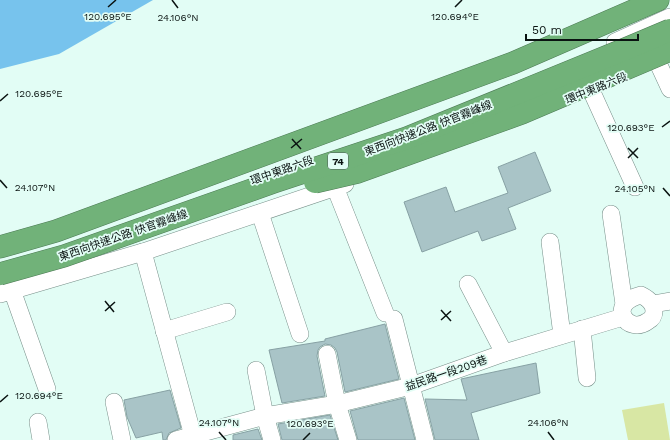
<svg xmlns="http://www.w3.org/2000/svg" width="670" height="440" font-family="'Work Sans','Noto Sans TC',sans-serif">
<style>
.green{fill:#d8e7a4}
.water{fill:#77c3ed}
.building{fill:#a9c4c7;stroke:#87a1a4}
.lines{fill:none;stroke-linecap:round;stroke-linejoin:round}
.minor-casing{stroke:#778f89;stroke-width:18}
.highway-casing{stroke:#4d7a55;stroke-width:23}
.minor{stroke:#fff;stroke-width:17}
.highway{stroke:#71b279;stroke-width:22}
.highway-bridge-casing{stroke:#4d7a55;stroke-width:23;stroke-linecap:butt}
.highway-bridge{stroke:#71b279;stroke-width:22}
.ticks{fill:none;stroke:#0a1311;stroke-width:1.5}
.labels{text-anchor:middle;stroke-width:3.5;stroke-linejoin:round;paint-order:stroke}
.shield{fill:#e2fdf5;stroke:#4b5955;stroke-width:1}
.shield-label{font-size:10px;font-weight:bold;fill:#0a1311}
.street-label{font-size:11px;fill:#0a1311;stroke:#e2fdf5}
.ticks-label{font-size:10px;text-anchor:middle;fill:#0a1311;stroke:#e2fdf5;stroke-width:3.5;stroke-linejoin:round;paint-order:stroke}
</style>
<rect width="100%" height="100%" fill="#e2fdf5"/>
<!-- green -->
<path class="green" d="M 664,403 L 670,440 L 628,440 L 622,410 Z"/>
<!-- water -->
<path class="water" d="M 0,0 L 153,0 L 59,54 L 0,69 Z"/>
<!-- building -->
<g class="building">
<path d="M 535,152 L 551,191 L 508,208 L 516,229 L 482,241 L 478,231 L 422,252 L 404,202 L 446,187 L 455,212 L 508,193 L 498,167 Z"/>
<path d="M 385,324 L 399,379 L 345,392 L 337,352 L 335,348 L 331,345 L 325,344 L 320,347 L 318,350 L 317,356 L 325,396 L 282,403 L 269,350 L 325,341 L 325,339 Z"/>
<path d="M 536,363 L 540,393 L 471,413 L 479,440 L 435,440 L 425,399 L 467,400 L 461,379 Z"/>
<path d="M 170,390 L 181,428 L 169,433 L 166,440 L 163,440 L 162,432 L 136,438 L 127,417 L 124,400 Z"/>
<path d="M 404,398 L 415,440 L 358,440 L 350,411 Z"/>
<path d="M 330,415 L 338,440 L 282,440 L 278,424 Z"/>
<path d="M 258,429 L 262,440 L 233,440 L 233,435 Z"/>
</g>
<g class="lines">
<!-- minor casing -->
<g class="minor-casing">
<g id="minor">
<path d="M 615,42 L 670,17"/>
<path d="M 658,63 L 670,89"/>
<path d="M 591,90 L 635,187"/>
<path d="M 335,187 L 385,313"/>
<path d="M 260,213 L 300,334"/>
<path d="M 611,214 L 624,304"/>
<path d="M 550,242 L 562,335"/>
<path d="M 143,252 L 193,436"/>
<path d="M 468,284 L 504,353"/>
<path d="M 12,290 L 47,389"/>
<path d="M 0,294 L 143,252 L 345,184"/>
<path d="M 641,295 C 647,298 654,303 654,311 C 654,315 652,319 648,321 C 628,336 605,304 641,295 Z"/>
<path d="M 653,304 L 670,301"/>
<path d="M 394,319 L 425,440"/>
<path d="M 582,329 L 587,378"/>
<path d="M 164,331 L 227,312"/>
<path d="M 327,354 L 337,404 L 348,440"/>
<path d="M 256,370 L 265,416 L 272,440"/>
<path d="M 114,402 L 122,440"/>
<path d="M 38,422 L 41,440"/>
<path d="M 176,440 L 265,416 L 337,404 L 411,386 L 504,353 L 623,317"/>
</g>
</g>
<!-- highway casing -->
<g class="highway-casing">
<path id="highway" d="M 0,247 L 56,231 L 513,63 L 658,0"/>
</g>
<!-- minor -->
<use href="#minor" class="minor"/>
<!-- highway -->
<use href="#highway" class="highway"/>
<!-- highway-bridge casing -->
<g class="highway-bridge-casing">
<g id="highway-bridge">
<path d="M 315,182 L 358,172 L 522,113 L 670,50"/>
<path d="M 0,274 L 64,256 L 274,182 L 407,138 L 623,50 L 670,30"/>
</g>
</g>
<!-- highway-bridge -->
<use href="#highway-bridge" class="highway-bridge"/>
</g>
<!-- ticks -->
<path class="ticks" d="M 172,0 L 178,8M 108,7 L 116,0M 455,7 L 462,0M 0,101 L 8,94M 662,127 L 670,121M 292,139 L 301,149M 291,148 L 302,139M 628,148 L 638,158M 628,158 L 638,148M 0,180 L 7,188M 663,188 L 670,196M 105,301 L 114,312M 441,310 L 451,321M 105,311 L 115,302M 441,320 L 451,311M 0,402 L 8,395M 219,432 L 226,440M 548,432 L 554,440M 303,440 L 310,433"/>
<g class="labels">
<!-- shield labels -->
<rect class="shield" x="328" y="153" width="20" height="16" rx="3"/>
<g class="shield-label">
<text x="338" y="165">74</text>
</g>
<!-- street labels -->
<g class="street-label">
<text transform="translate(596 88) rotate(-22)" y="4">環中東路六段</text>
<text transform="translate(428 128) rotate(-21)" y="4">東西向快速公路 快官霧峰線</text>
<text transform="translate(282 170) rotate(-19)" y="4">環中東路六段</text>
<text transform="translate(123 235) rotate(-19)" y="4">東西向快速公路 快官霧峰線</text>
<text transform="translate(446 373) rotate(-19)" y="4">益民路一段209巷</text>
</g>
</g>
<g class="ticks-label">
<text x="108" y="20">120.695°E</text>
<text x="455" y="20">120.694°E</text>
<text x="178" y="21">24.106°N</text>
<text x="39" y="97">120.695°E</text>
<text x="631" y="131">120.693°E</text>
<text x="35" y="191">24.107°N</text>
<text x="635" y="192">24.105°N</text>
<text x="39" y="399">120.694°E</text>
<text x="219" y="426">24.107°N</text>
<text x="548" y="426">24.106°N</text>
<text x="310" y="427">120.693°E</text>
</g>
<!-- scale -->
<path d="M526 34v6h112v-6" fill="none" stroke="#0a1311" stroke-width="2"/>
<text x="532" y="34" font-size="12" fill="#0a1311" stroke="#e2fdf5" stroke-width="3" paint-order="stroke">50 m</text>
</svg>
